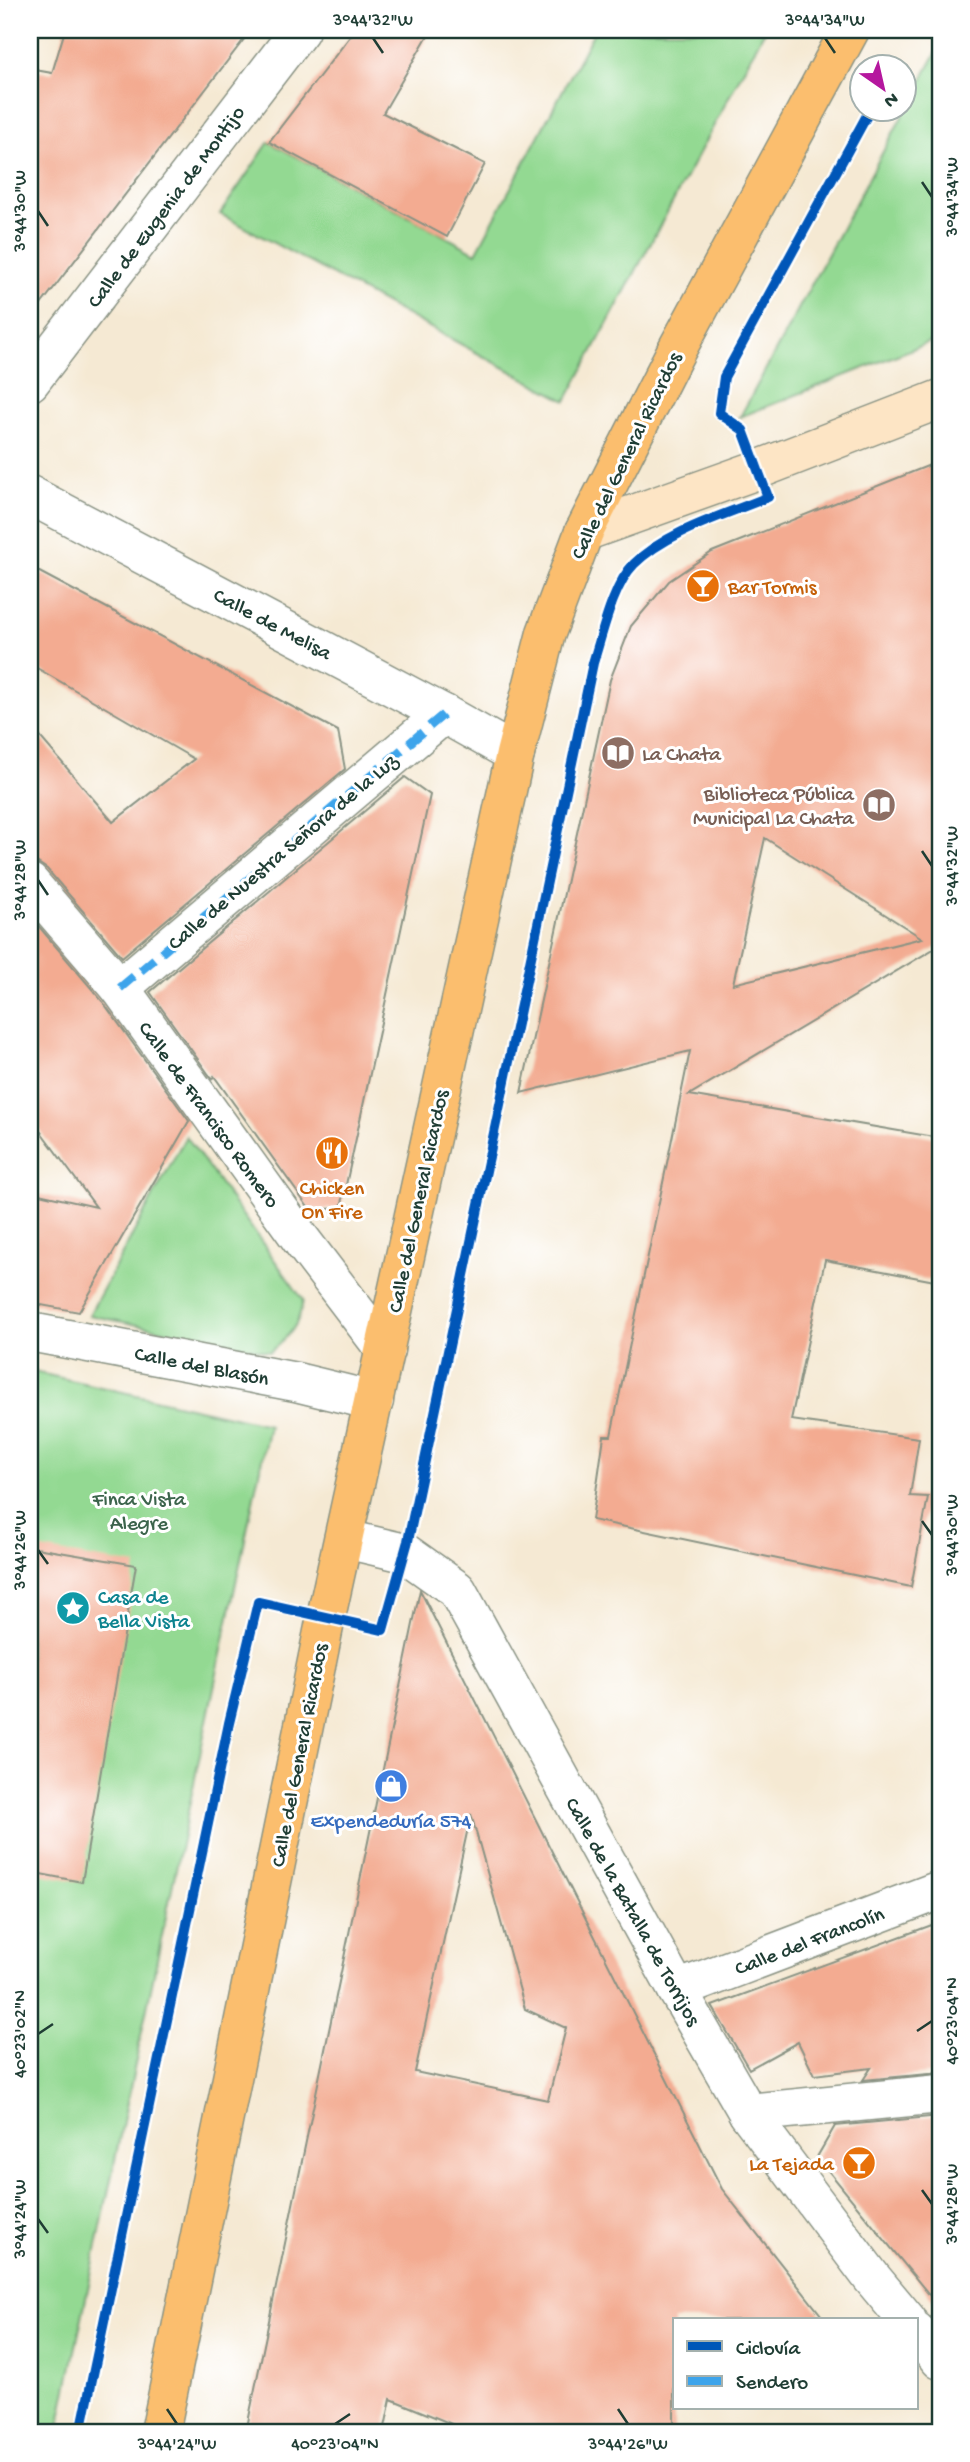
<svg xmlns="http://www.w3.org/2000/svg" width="970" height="2462" font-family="'Gochi Hand',sans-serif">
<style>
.green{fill:#93d992;stroke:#598b63;stroke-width:2}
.building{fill:#f3ab91;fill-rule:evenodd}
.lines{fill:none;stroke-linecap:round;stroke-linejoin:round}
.street-casing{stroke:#8a9384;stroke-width:41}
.secondary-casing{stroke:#8a9384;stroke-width:41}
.primary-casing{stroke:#8a9384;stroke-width:41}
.street{stroke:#fff;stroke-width:38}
.secondary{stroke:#fde5c5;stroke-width:38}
.primary{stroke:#fbbe6e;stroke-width:38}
.quiet{stroke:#3da4eb;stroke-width:9;stroke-dasharray:18 9;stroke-linecap:butt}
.cycleway-casing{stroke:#fff;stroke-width:15}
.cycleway{stroke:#0057b8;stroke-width:10}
.ticks{fill:none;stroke:#1f3d34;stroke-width:2.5}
.labels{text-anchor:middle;stroke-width:6;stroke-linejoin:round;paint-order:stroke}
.street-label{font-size:21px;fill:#1f3d34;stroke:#fff}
.food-label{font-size:21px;fill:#c56008;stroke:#fff;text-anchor:start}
.education-label{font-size:21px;fill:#785e54;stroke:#fff;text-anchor:start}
.park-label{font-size:21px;fill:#3c644c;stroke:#fff}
.culture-label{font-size:21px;fill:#0d838f;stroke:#fff;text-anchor:start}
.shop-label{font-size:21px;fill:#366cbe;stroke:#fff}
.neatline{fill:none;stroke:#1f3d34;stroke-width:2.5}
.ticks-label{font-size:18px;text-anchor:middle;fill:#1f3d34}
</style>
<rect width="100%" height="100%" fill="#fff"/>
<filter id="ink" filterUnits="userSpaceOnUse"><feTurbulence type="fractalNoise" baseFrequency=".0143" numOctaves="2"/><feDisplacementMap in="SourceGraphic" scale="14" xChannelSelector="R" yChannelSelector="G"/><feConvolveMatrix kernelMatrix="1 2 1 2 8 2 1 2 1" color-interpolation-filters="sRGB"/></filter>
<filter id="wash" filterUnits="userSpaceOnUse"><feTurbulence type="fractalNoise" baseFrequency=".00686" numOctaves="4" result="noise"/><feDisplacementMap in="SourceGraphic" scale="28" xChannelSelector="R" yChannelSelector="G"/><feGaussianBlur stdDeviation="1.57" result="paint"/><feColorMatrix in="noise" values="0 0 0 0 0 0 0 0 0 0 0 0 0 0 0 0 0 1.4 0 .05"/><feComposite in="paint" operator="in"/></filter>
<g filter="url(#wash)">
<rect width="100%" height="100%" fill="#f5e9d3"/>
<!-- green -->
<g class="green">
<path d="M 595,30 L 765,30 L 566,401 L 220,214 L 269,142 L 476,253 Z"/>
<path d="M 940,46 L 940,338 L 740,417 Z"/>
<path d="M 186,1136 L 303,1300 C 299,1327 290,1335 270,1352 L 89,1315 Z"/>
<path d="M 30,1371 L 269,1425 L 58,2432 L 30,2432 Z"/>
</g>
<g id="blocks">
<!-- building -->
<g class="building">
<path d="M 65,30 L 251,30 L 30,319 L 30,69 L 52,73 Z"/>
<path d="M 355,30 L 431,30 L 383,113 L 485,164 L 447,237 L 269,142 Z"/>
<path d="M 940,461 L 940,949 L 937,947 L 689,1095 L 940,1138 L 940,1282 L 825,1260 L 791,1420 L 919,1438 L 910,1496 L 928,1497 L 911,1587 L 592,1520 L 604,1436 L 611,1436 L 690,1051 L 521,1093 L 610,680 L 631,626 L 669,581 L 712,552 ZM 765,838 L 922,938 L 733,984 Z"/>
<path d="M 30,567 L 338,731 L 345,769 L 122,957 L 47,869 L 38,863 L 30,862 L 30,725 L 113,822 L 194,759 L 30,664 Z"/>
<path d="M 405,777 L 430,795 L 341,1208 L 310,1210 L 214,1076 L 212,1079 L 150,992 Z"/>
<path d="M 30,916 L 103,1002 L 189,1121 L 79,1312 L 30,1303 L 30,1192 L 96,1207 L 30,1117 Z"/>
<path d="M 30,1547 L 136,1565 L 82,1882 L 30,1872 Z"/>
<path d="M 420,1590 L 722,2189 L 825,2320 L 674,2320 L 674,2432 L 471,2432 L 391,2399 L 384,2432 L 246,2432 ZM 471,1814 L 525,2009 L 566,2028 L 548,2100 L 415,2072 Z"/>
<path d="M 940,1922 L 940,2073 L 863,2080 L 871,2068 L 814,2075 L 798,2042 L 749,2069 L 712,2006 Z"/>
<path d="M 940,2116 L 940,2308 L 817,2157 L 835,2126 Z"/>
</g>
</g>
</g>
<g filter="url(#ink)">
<use href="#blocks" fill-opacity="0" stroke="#8a9384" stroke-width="2"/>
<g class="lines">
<!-- street casing -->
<g class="street-casing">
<g id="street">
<path d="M 30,382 L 300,30"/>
<path d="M 30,495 L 444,714 L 515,754"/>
<path d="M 30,883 L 120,988 L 302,1241 L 385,1350"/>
<path d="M 120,988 L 444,714"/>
<path d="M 30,1332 L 296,1382 L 374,1401"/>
<path d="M 345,1539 L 405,1553 L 457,1590 L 677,1990 L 748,2113 L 872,2278 L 907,2320"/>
<path d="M 677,1990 L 940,1890"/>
<path d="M 748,2113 L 940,2094"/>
<path d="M 916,2331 L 940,2360"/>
</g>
</g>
<!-- secondary casing -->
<g class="secondary-casing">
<path id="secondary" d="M 584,532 L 757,470 L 940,399"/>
</g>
<!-- primary casing -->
<g class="primary-casing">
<path id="primary" d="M 160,2432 L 326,1617 L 515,754 L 546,633 L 584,532 L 675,353 L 850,30"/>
</g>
<!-- street -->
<use href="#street" class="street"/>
<!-- secondary -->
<use href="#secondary" class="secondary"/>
<!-- primary -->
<use href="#primary" class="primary"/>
<!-- quiet -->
<path class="quiet" d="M 120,988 L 444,714"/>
<!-- cycleway casing -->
<g class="cycleway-casing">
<path id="cycleway" d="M 81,2432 L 229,1723 L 258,1602 L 383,1630 L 408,1541 L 593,663 C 602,635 613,585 634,564 C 667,531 725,515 768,497 L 743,430 L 719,413 L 724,377 L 871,108"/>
</g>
<!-- cycleway -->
<use href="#cycleway" class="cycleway"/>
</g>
</g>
<!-- ticks -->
<path class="ticks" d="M 373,38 L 383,53M 825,38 L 835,53M 922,182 L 932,197M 38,211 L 48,226M 922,851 L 932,866M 38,880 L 48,895M 922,1521 L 932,1535M 38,1550 L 48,1564M 917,2031 L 932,2021M 38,2034 L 53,2024M 922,2190 L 932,2204M 38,2219 L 48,2233M 167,2409 L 177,2424M 618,2409 L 628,2424M 335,2424 L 350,2414"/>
<!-- icons -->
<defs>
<g id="bar-disc" transform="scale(1.75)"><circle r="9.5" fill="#e8710a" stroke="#fff"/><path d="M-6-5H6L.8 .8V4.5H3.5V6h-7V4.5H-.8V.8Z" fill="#fff"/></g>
<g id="library-disc" transform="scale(1.75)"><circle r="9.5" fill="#8d6e63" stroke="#fff"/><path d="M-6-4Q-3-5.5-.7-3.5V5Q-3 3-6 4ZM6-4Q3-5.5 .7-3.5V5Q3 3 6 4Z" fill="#fff"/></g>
<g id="restaurant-disc" transform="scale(1.75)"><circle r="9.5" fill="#e8710a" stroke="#fff"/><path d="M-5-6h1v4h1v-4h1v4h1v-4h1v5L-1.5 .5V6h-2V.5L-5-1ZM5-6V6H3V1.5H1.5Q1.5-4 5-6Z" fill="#fff"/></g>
<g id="sight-disc" transform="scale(1.75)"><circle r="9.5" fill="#0f9aa8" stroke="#fff"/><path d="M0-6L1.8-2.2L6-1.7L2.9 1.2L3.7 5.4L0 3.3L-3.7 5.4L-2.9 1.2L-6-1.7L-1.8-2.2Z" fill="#fff"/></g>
<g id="shop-disc" transform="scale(1.75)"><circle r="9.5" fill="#3f7fe0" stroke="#fff"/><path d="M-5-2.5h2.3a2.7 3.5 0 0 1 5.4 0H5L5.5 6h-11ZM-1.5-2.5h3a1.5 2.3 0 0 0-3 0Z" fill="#fff"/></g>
</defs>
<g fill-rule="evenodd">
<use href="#bar-disc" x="703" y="586"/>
<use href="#library-disc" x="618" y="753"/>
<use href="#library-disc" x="879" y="805"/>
<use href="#restaurant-disc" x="332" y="1153"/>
<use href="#sight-disc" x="73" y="1608"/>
<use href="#shop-disc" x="391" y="1786"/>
<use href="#bar-disc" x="859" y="2163"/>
</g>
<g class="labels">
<!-- street labels -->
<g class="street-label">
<text transform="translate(165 206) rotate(-53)" y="7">Calle de Eugenia de Montijo</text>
<text transform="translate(625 455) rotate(-64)" y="7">Calle del General Ricardos</text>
<text transform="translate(273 623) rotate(28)" y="7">Calle de Melisa</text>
<text transform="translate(282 851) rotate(-40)" y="7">Calle de Nuestra Señora de la Luz</text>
<text transform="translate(210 1114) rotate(54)" y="7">Calle de Francisco Romero</text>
<text transform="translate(417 1201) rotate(-78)" y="7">Calle del General Ricardos</text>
<text transform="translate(202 1365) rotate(11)" y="7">Calle del Blasón</text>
<text transform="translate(298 1755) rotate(-79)" y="7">Calle del General Ricardos</text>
<text transform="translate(634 1911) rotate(61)" y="7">Calle de la Batalla de Torrijos</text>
<text transform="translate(809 1940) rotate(-21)" y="7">Calle del Francolín</text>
</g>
<!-- food labels -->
<g class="food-label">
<text x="728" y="593">Bar Tormis</text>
<text x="332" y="1194" text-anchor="middle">Chicken<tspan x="332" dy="24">On Fire</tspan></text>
<text x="834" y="2170" text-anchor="end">La Tejada</text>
</g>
<!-- education labels -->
<g class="education-label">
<text x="642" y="760">La Chata</text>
<text x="854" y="800" text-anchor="end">Biblioteca Pública<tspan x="854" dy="24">Municipal La Chata</tspan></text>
</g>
<!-- park labels -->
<g class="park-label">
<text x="139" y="1505">Finca Vista<tspan x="139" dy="24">Alegre</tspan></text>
</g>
<!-- culture labels -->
<g class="culture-label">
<text x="98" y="1603">Casa de<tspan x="98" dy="24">Bella Vista</tspan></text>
</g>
<!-- shop labels -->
<g class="shop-label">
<text x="391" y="1827">Expendeduría 574</text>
</g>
</g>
<!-- margin -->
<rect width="970" height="2462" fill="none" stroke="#fff" stroke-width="77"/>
<!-- legend -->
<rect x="673" y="2318" width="245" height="91" fill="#ffffff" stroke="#a5b1ae" stroke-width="2"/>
<rect x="687" y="2341" width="35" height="10" fill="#0057b8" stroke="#a5b1ae" stroke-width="2"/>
<text x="736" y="2354" font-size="21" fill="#1f3d34">Ciclovía</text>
<rect x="687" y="2376" width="35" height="10" fill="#3da4eb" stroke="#a5b1ae" stroke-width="2"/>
<text x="736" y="2388" font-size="21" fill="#1f3d34">Sendero</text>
<!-- north arrow -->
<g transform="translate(883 88) rotate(146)"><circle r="33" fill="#ffffff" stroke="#a5b1ae" stroke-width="2"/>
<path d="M0-5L12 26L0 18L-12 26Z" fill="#b5179e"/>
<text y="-10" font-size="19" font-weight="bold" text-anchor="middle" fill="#1f3d34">N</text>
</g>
<rect x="38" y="38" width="894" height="2386" class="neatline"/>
<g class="ticks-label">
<text x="373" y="25">3°44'32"W</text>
<text x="825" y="25">3°44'34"W</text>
<text transform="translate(951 197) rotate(-90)" y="6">3°44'34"W</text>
<text transform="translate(19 211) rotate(-90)" y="6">3°44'30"W</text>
<text transform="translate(951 866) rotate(-90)" y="6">3°44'32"W</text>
<text transform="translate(19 880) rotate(-90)" y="6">3°44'28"W</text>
<text transform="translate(951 1535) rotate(-90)" y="6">3°44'30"W</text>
<text transform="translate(19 1550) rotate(-90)" y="6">3°44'26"W</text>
<text transform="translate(951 2021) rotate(-90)" y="6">40°23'04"N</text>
<text transform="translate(19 2034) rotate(-90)" y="6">40°23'02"N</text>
<text transform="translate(951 2204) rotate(-90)" y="6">3°44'28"W</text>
<text transform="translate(19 2219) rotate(-90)" y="6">3°44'24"W</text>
<text x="177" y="2449">3°44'24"W</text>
<text x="335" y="2449">40°23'04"N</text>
<text x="628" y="2449">3°44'26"W</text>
</g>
</svg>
